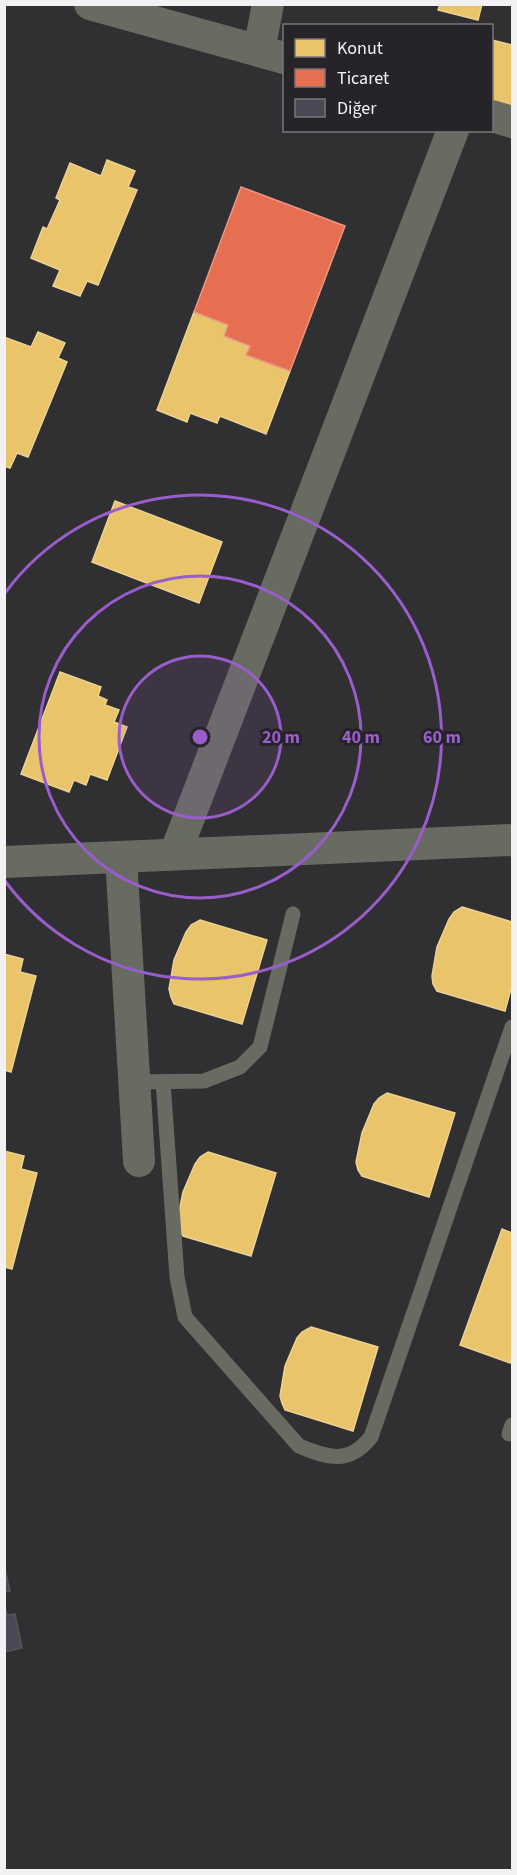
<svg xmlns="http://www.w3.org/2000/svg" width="517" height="1875" font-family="'Source Sans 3',sans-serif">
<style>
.homes{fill:#e9c46a;stroke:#ecd293;stroke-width:1.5}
.shops{fill:#e76f51;stroke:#eb9682;stroke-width:1.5}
.building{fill:#4b4853;stroke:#565658;stroke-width:1.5}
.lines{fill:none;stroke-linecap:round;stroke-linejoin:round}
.service{stroke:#676b62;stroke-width:15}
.minor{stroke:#676b62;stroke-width:32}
.ring{fill:none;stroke:#995dcc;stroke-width:3}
.centre{fill:#995dcc;stroke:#272429;stroke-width:3}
.ring-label{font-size:18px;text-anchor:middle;font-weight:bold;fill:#995dcc;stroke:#272429;stroke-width:6;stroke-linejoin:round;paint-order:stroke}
</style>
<rect width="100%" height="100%" fill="#302f31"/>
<!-- homes -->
<g class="homes">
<path d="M 440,4 L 482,4 L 478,20 L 438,10 Z"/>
<path d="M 492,40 L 512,45 L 512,108 L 492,103 Z"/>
<path d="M 107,160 L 135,171 L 128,187 L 137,190 L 98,285 L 87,281 L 80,296 L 53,286 L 60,270 L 31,258 L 43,227 L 47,229 L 60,200 L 56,198 L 70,163 L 101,176 Z"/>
<path d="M 194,312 L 228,325 L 224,336 L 250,346 L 246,355 L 290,371 L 266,434 L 220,416 L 217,423 L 190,413 L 187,422 L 157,410 Z"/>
<path d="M 38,332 L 65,343 L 58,358 L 67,362 L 28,457 L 17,453 L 10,468 L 4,466 L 4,337 L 31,347 Z"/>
<path d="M 115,501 L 222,542 L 199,603 L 92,562 Z"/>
<path d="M 60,672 L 101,687 L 98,696 L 107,700 L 105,705 L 119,710 L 114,722 L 127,727 L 107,780 L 90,774 L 86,785 L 74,780 L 69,792 L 21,774 Z"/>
<path d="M 462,907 L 512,922 L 512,985 L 505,1011 L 437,991 L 433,984 L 432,976 L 437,947 L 449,919 L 454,912 Z"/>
<path d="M 200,920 L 267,940 L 242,1024 L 174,1004 L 171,997 L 169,989 L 174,960 L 186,932 L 191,925 Z"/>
<path d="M 4,954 L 23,959 L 20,972 L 36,976 L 11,1072 L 4,1070 Z"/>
<path d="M 387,1093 L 455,1113 L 429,1197 L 362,1176 L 358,1170 L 356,1162 L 362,1133 L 374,1104 L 379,1098 Z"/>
<path d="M 4,1151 L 24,1156 L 21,1169 L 37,1173 L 12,1269 L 4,1267 Z"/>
<path d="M 208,1152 L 276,1173 L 251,1256 L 183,1236 L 179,1229 L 177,1221 L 183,1192 L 195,1164 L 200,1157 Z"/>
<path d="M 502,1229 L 512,1233 L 512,1355 L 510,1363 L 460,1345 Z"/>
<path d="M 311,1327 L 378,1347 L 353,1431 L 285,1410 L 282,1403 L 280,1396 L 285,1366 L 297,1338 L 302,1332 Z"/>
</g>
<!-- shops -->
<path class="shops" d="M 241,187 L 345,226 L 290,371 L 246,355 L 250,346 L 224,336 L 228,325 L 194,312 Z"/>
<!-- building -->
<g class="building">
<path d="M 4,1566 L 10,1591 L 4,1592 Z"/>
<path d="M 4,1603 L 7,1615 L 15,1614 L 22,1648 L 4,1652 Z"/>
</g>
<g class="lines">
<!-- service -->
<g class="service">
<path d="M 135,1082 L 204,1081 L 240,1067 L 260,1047 L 293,914"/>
<path d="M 163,1082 L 177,1277 L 185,1317 L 299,1446 C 328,1458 349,1465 371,1437 L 512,1027"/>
<path d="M 509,1434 L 512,1425"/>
</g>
<!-- minor -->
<g class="minor">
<path d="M 90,4 L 284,58"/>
<path d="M 259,51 L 268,4"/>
<path d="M 492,116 L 512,122"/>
<path d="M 175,854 L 453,130"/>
<path d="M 121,857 L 139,1161"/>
<path d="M 4,862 L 512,840"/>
</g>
</g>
<!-- distance rings -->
<circle cx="200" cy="737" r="81" fill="#995dcc" fill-opacity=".12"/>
<g class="ring">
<circle cx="200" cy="737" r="81"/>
<circle cx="200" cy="737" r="161"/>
<path d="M5 593A242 242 0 1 1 5 881"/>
</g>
<circle cx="200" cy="737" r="9" class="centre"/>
<g class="ring-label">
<text x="281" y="743">20 m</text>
<text x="361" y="743">40 m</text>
<text x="442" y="743">60 m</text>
</g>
<!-- border -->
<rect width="517" height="1875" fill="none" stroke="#f3f1f4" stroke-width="12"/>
<!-- legend -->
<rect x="283" y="24" width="210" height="108" fill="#272429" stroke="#79767a" stroke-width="1.5"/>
<rect x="295" y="39" width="30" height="18" fill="#e9c46a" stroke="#79767a" stroke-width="1.5"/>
<text x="337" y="54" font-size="18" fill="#f3f1f4">Konut</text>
<rect x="295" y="69" width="30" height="18" fill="#e76f51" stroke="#79767a" stroke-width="1.5"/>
<text x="337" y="84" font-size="18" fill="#f3f1f4">Ticaret</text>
<rect x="295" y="99" width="30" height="18" fill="#4b4853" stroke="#79767a" stroke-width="1.5"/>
<text x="337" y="114" font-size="18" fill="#f3f1f4">Diğer</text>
</svg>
